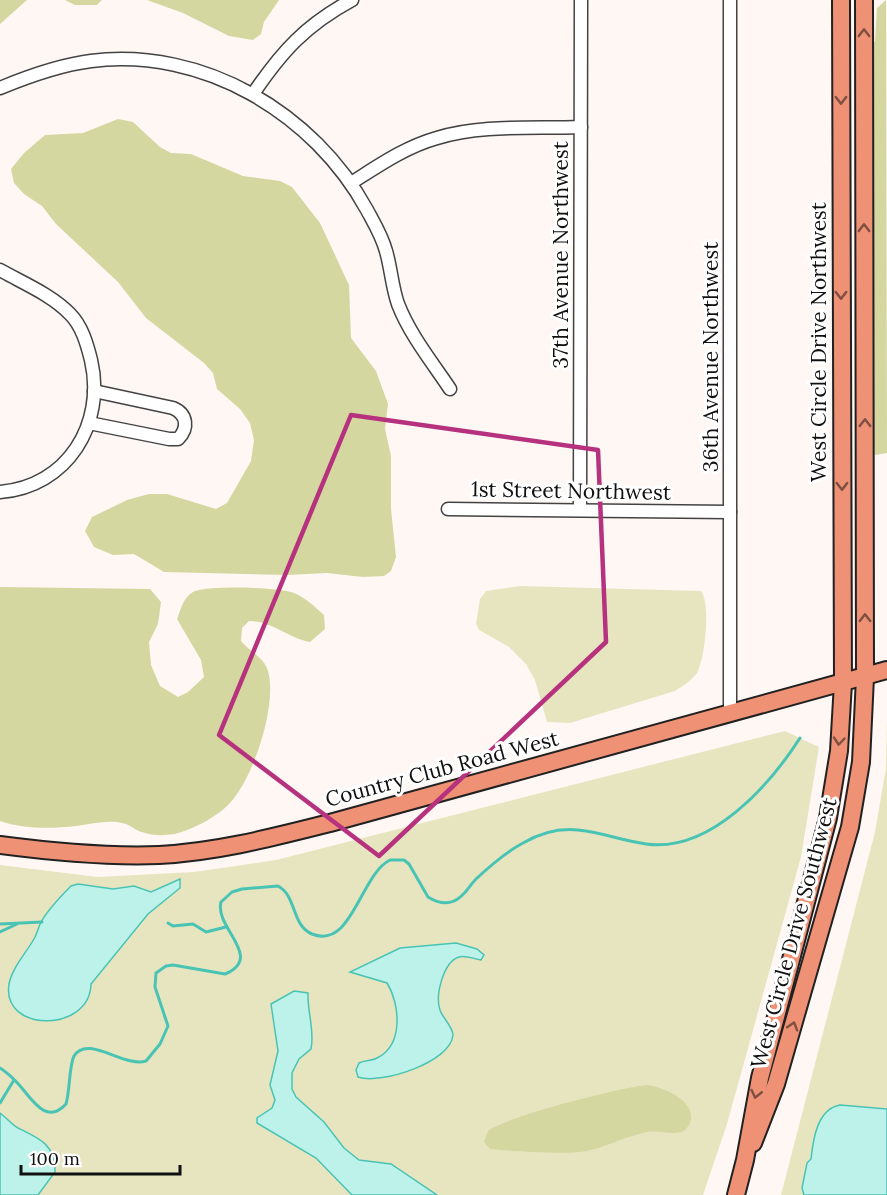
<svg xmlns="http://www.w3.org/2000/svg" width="887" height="1195" font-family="Lora,serif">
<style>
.green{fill:#e7e5c0}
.forest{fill:#d5d7a0}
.water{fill:#bdf2ea;stroke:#49c4b4;stroke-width:1.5}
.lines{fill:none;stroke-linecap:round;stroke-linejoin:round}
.stream{stroke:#49c4b4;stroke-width:3}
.minor-casing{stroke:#434343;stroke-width:15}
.major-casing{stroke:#212121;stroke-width:20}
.minor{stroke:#fff;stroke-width:12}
.major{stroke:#ee9175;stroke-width:16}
.oneway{stroke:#7f5042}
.marked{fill:none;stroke:#b7327e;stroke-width:4.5;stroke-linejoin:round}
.labels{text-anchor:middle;stroke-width:6;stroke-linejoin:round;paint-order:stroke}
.street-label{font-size:21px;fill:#101010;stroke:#fff}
</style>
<rect width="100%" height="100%" fill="#fef7f4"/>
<!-- green -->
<g class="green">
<path d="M 520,586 L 701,591 C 711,603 705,659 697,673 C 691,681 683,686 675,691 L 570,723 L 547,722 L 535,680 L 526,664 L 509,647 L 479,630 L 476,624 L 480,599 L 486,591 Z"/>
<path d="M 887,717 L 887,1195 L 781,1195 L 875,832 L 886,768 Z"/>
<path d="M 785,731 L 819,747 L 801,857 L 727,1124 L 703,1195 L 0,1195 L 0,865 L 98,877 L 194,872 L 276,860 Z"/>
</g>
<!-- forest -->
<g class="forest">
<path d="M 0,0 L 27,0 L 0,24 Z"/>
<path d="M 65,0 L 102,0 L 97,5 L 75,5 Z"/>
<path d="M 147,0 L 279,0 L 264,22 L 261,34 L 253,40 L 229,36 L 183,13 Z"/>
<path d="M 886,0 L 887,453 L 875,455 L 868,449 L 868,50 L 875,41 L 877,8 Z"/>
<path d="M 118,119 L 133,122 L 160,147 L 171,153 L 191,154 L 243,176 L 280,181 L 292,187 L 320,223 L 349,285 L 351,338 L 376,371 L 388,404 L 385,429 L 391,456 L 391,509 L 396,557 L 391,571 L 384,576 L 363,577 L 327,573 L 287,575 L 164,572 L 134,554 L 113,555 L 94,547 L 85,531 L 92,517 L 127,500 L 149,494 L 167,494 L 216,509 L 227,503 L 251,461 L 254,440 L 250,423 L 240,409 L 217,389 L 213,373 L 204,363 L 146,318 L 118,282 L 56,224 L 42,206 L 24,194 L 14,183 L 11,169 L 24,153 L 45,135 L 83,133 Z"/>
<path d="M 0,587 L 150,589 L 161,602 L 158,624 L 149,642 L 151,665 L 160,686 L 178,697 L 188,692 L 204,677 L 201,660 L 177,619 C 181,609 183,598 193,592 C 205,585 281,587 294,593 C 306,598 315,607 324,615 L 325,629 L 310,642 C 288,638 272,621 249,621 L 242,628 L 241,641 C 249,651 265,658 268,671 C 278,705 252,784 226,807 C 215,817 200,825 187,830 C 173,836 156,837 142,832 C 136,831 132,826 126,824 C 109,819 93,824 76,826 C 51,829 23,829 0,821 Z"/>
<path d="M 647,1085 C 663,1087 698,1101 690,1123 C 688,1127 685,1131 681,1132 C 671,1135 659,1130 648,1132 C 629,1135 610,1145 591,1150 C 572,1156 511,1151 490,1149 L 484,1142 L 488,1131 C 508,1116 618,1088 647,1085 Z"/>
</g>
<!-- water -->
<g class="water">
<path d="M 180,879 L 180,888 L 148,914 L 91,984 C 90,1033 1,1033 9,984 C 12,968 26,953 34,939 C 37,934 38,928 41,922 C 48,910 61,896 71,886 L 78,884 L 113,889 L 134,886 L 151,892 Z"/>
<path d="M 456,943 L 477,949 L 484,955 L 481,960 C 474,959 466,955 459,957 C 443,962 435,996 440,1010 C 442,1017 453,1027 453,1035 C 451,1062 381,1085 358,1077 L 356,1070 L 359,1063 C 365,1060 372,1061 377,1058 C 404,1045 400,1004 387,983 L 350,972 L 400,948 Z"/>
<path d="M 294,991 L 308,993 C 307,1011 315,1031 311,1049 L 299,1059 L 292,1073 L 292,1089 L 296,1097 L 324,1122 L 344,1148 L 359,1160 L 391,1164 L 437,1195 L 352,1195 L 316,1158 L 257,1123 L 257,1118 L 272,1108 L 275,1100 L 270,1085 L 278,1051 L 271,1004 Z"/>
<path d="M 840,1105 L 887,1109 L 887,1195 L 804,1195 L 802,1188 L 807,1163 L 811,1159 C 813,1140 817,1109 840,1105 Z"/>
<path d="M 0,1113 C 7,1118 11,1124 18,1128 C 39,1138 56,1145 55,1172 L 38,1195 L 0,1195 Z"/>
</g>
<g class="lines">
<!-- stream -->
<g class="stream">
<path d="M 168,923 L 173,926 L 193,924 L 206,932 L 226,927"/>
<path d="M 0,924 L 42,922"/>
<path d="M 0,932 L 17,924"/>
<path d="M 0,1068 C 8,1073 15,1080 21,1087 C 33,1101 47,1125 66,1104 C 70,1091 69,1066 74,1056 C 88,1034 124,1068 146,1061 L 160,1044 L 168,1026 L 155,987 L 156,973 L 166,966 L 173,965 L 225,974 C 265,957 214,928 221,902 L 232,892 L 242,889 L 278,886 C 297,896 291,925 312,934 C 352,950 360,875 390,860 L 404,860 L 409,864 L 428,897 C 436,902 445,905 454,901 C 464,897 469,886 476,879 C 490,866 506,852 523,843 C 570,816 599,837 646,844 C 710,853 769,786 800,738"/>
<path d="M 0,1103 L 14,1080"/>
</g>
<!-- minor casing -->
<g class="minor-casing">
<g id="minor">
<path d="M 0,88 C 29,76 59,65 91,61 C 203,47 314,113 367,210 C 374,223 382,236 386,251 C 391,268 392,287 398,304 C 410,335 432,362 450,389"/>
<path d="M 253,94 C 282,51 306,25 352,0"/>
<path d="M 351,183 C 378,166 405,147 437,138 C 482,124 534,129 581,127"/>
<path d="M 0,270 C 23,283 52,295 70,314 C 82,326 87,344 91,360 C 106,424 67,487 0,492"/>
<path d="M 89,423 L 169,439 L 178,439 C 189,428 187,414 173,408 L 94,391"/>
<path d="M 448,509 L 730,512"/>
<path d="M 580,510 L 581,0"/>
<path d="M 730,714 L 730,0"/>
</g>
</g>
<!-- major casing -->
<g class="major-casing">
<g id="major">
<path d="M 0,845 C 53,852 106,857 159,855 C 218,852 274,837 330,823 L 887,670"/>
<path d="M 753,1143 L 776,1084 L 850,827 L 861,762 L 865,677 L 864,0"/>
<path d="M 736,1195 L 745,1160 L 760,1078 L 828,818 L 839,751 L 843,683 L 841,0"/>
</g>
</g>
<!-- minor -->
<use href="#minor" class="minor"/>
<!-- major -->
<use href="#major" class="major"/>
</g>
<!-- one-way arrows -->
<defs><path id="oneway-chevron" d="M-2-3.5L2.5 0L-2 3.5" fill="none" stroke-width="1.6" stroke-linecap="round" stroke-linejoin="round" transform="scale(1.5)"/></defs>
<g class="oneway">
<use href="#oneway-chevron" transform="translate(864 33) rotate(-90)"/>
<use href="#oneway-chevron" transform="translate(841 100) rotate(90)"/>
<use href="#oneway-chevron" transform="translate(864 228) rotate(-90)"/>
<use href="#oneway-chevron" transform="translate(841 295) rotate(90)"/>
<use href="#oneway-chevron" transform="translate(865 423) rotate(-90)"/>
<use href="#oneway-chevron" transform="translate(842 486) rotate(90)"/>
<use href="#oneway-chevron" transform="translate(865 618) rotate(-90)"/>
<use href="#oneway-chevron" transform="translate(839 741) rotate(95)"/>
<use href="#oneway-chevron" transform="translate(793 1026) rotate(-73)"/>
<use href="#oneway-chevron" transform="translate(756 1094) rotate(103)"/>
</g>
<!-- marked area -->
<path class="marked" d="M 351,415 L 598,450 L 606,642 L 379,856 L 219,735 Z"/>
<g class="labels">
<!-- street labels -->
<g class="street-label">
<text transform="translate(561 255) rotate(-90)" y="7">37th Avenue Northwest</text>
<text transform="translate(819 342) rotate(-90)" y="7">West Circle Drive Northwest</text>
<text transform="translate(711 357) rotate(-90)" y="7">36th Avenue Northwest</text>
<text transform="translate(571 491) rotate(1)" y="7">1st Street Northwest</text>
<text transform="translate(442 769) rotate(-15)" y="7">Country Club Road West</text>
<text transform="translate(794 933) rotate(-75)" y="7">West Circle Drive Southwest</text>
</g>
</g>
<!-- scale -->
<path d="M21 1165v9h159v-9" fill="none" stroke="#101010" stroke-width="3"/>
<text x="30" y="1165" font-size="18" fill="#101010" stroke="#ffffff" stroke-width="4.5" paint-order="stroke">100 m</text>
</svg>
